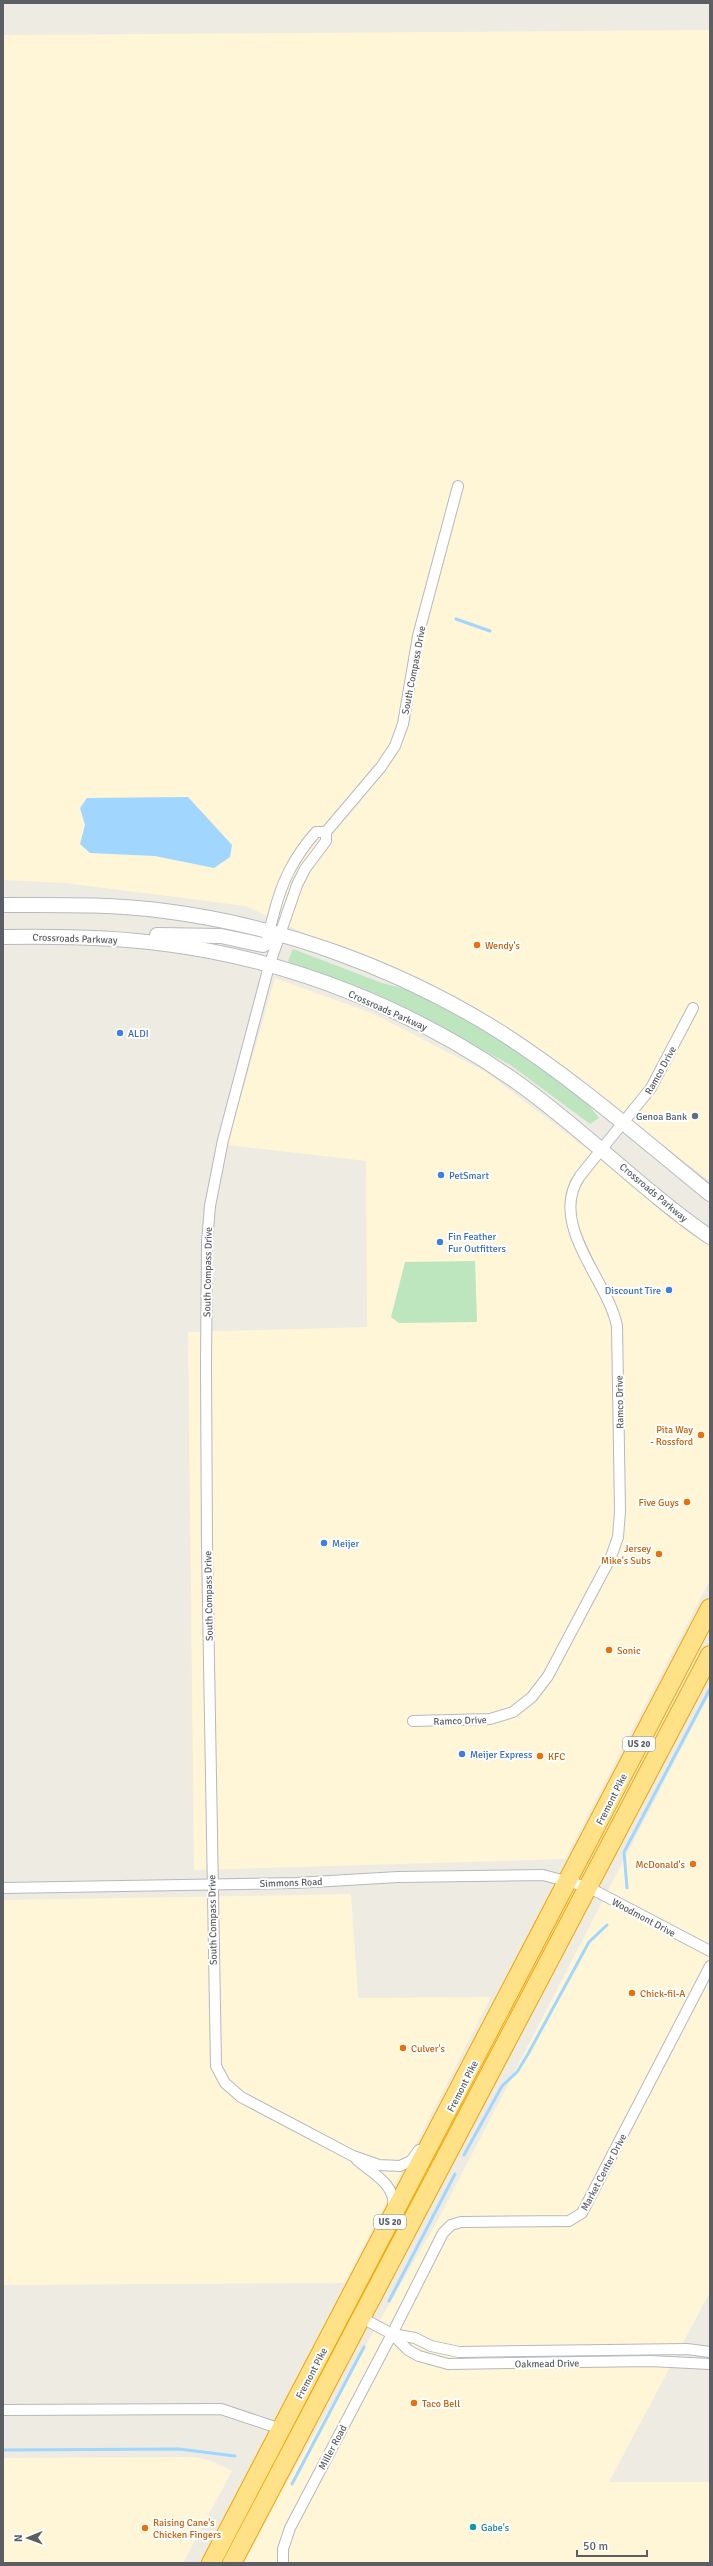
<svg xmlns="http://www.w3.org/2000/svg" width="713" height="2566" font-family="Signika,sans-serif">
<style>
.commercial{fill:#fff5d7}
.green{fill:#bee6be}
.water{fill:#a1d6ff}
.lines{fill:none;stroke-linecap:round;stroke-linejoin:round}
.stream{stroke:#a1d6ff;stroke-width:3}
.street-casing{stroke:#b5b9bd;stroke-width:12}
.secondary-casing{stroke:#b6babf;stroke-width:16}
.highway-casing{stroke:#f0a500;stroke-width:20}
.street{stroke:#fff;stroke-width:10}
.secondary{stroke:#fff;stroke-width:14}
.highway{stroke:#ffe188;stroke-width:18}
.food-dot{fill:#e8710a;stroke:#fff;stroke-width:1.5}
.shop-dot{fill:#3f7fe0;stroke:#fff;stroke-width:1.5}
.service-dot{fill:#5c6f8a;stroke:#fff;stroke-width:1.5}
.culture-dot{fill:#0f9aa8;stroke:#fff;stroke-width:1.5}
.labels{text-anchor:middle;stroke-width:4;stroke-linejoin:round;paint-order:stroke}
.shield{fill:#fff;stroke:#8c8f92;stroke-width:1}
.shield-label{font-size:9px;font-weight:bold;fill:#5b5f64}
.street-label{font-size:10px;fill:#5b5f64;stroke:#fff}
.food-label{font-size:10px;fill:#c56008;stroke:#fff;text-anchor:start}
.shop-label{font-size:10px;fill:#366cbe;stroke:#fff;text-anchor:start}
.service-label{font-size:10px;fill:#4e5e75;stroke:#fff;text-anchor:end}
.culture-label{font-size:10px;fill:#0d838f;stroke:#fff;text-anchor:start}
</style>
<rect width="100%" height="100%" fill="#eeebe2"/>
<!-- commercial -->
<g class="commercial">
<path d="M 710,30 L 710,1181 L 500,1024 L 246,906 L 65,883 L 3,880 L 3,35 Z"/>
<path d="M 275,978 L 374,1014 L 486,1072 L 710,1243 L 710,1580 L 565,1859 L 194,1870 L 188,1332 L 367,1327 L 366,1161 L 227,1145 Z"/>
<path d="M 710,1693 L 710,2292 L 609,2482 L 710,2482 L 710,2563 L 244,2563 L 280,2494 L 440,2216 Z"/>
<path d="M 351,1894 L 358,1998 L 491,1997 L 345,2283 L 3,2285 L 3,1900 Z"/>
<path d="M 195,2457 L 212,2461 L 232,2471 L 183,2563 L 3,2563 L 3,2458 Z"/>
</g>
<!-- green -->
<g class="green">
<path d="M 293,949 L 382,983 L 410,990 L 493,1035 L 550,1074 L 588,1104 L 599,1118 L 590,1124 L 509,1064 L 390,1002 L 297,967 L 288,961 Z"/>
<path d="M 475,1261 L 477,1322 L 399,1323 L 391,1317 L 405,1262 Z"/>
</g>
<!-- water -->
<path class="water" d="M 188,797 L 232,845 L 230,857 L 214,868 L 155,856 L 90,853 L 80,844 L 85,825 L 80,808 L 87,798 Z"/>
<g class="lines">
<!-- stream -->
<g class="stream">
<path d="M 456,619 L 490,631"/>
<path d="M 627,1888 L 624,1852 L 710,1689"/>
<path d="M 464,2155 L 502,2086 L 517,2072 L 528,2054 L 589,1942 L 607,1925"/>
<path d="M 389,2301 L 455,2174"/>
<path d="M 3,2450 L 179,2449 L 235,2456"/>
<path d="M 292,2484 L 364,2347"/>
</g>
<!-- street casing -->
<g class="street-casing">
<g id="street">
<path d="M 269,938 C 269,929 272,921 274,913 C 282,881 294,857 316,832 L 326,832"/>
<path d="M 413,1721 L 490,1719 L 513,1712 L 532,1697 L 548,1676 L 611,1557 L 618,1537 L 620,1511 L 617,1326 C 608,1280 547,1224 580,1176 L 651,1088 L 693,1008"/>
<path d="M 3,1888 L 296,1883 L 398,1877 L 543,1875 L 588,1887 L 710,1951"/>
<path d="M 419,2150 L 411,2161 L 400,2166 L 379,2165 L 353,2156 L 241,2097 L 225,2083 L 216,2066 L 207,1546 L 206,1365 L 207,1242 L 210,1206 L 223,1140 L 269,966 L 297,885 L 305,869 L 326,841 L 326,832 L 381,767 L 395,746 L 403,724 L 418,636 L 458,486"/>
<path d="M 357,2160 C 372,2173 397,2185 393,2208"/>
<path d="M 362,2318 L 392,2334 L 408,2350 L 419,2356 L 448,2364 L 650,2361 L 710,2364"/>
<path d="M 392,2334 L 415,2338 L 431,2346 L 459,2352 L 687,2349 L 710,2352"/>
<path d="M 3,2410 L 221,2409 L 281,2429"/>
<path d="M 283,2563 L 283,2549 L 290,2528 L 392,2334 L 443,2233 L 451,2225 L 461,2222 L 569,2221 L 582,2213 L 710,1966"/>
</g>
</g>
<!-- secondary casing -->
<g class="secondary-casing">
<g id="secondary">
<path d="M 3,905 C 57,905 111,904 165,911 C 282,926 397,968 497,1030 C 573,1078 641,1138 710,1194"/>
<path d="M 157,935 L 221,936 L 263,945 L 281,935"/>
<path d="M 3,937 C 57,936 112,937 166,944 C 291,960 415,1010 518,1083 C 584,1130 643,1191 710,1237"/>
</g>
</g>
<!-- highway casing -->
<g class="highway-casing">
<g id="highway">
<path d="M 211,2563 L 710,1608"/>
<path d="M 232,2563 L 710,1655"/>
</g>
</g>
<!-- street -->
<use href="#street" class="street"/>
<!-- secondary -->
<use href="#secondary" class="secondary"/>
<!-- highway -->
<use href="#highway" class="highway"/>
</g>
<!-- markers -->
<g class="food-dot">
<circle cx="477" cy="945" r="4"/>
<circle cx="701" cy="1435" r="4"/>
<circle cx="687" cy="1502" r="4"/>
<circle cx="659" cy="1554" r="4"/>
<circle cx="609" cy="1650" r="4"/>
<circle cx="540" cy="1756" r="4"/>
<circle cx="693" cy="1864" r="4"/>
<circle cx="632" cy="1993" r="4"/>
<circle cx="403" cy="2048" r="4"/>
<circle cx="414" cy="2403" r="4"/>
<circle cx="145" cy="2528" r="4"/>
</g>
<g class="shop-dot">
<circle cx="120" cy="1033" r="4"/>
<circle cx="441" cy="1175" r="4"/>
<circle cx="440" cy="1242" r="4"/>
<circle cx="669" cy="1290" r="4"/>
<circle cx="324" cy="1543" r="4"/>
<circle cx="462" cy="1754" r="4"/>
</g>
<circle class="service-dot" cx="695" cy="1116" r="4"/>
<circle class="culture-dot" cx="473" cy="2527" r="4"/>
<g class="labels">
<!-- shield labels -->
<g class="shield">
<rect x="623" y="1737" width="32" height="14" rx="3"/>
<rect x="374" y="2215" width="32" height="14" rx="3"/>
</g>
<g class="shield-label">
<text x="639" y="1747">US 20</text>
<text x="390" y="2225">US 20</text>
</g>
<!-- street labels -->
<g class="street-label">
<text transform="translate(413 670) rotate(-79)" y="4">South Compass Drive</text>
<text transform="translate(75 938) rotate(2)" y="4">Crossroads Parkway</text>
<text transform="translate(388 1010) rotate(24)" y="4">Crossroads Parkway</text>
<text transform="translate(660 1070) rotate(-61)" y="4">Ramco Drive</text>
<text transform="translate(654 1192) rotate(40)" y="4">Crossroads Parkway</text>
<text transform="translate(207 1272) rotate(-89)" y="4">South Compass Drive</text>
<text transform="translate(619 1402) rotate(-91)" y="4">Ramco Drive</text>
<text transform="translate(208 1596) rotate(-91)" y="4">South Compass Drive</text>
<text transform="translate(460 1720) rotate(-2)" y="4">Ramco Drive</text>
<text transform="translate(611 1799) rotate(-63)" y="4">Fremont Pike</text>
<text transform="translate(291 1882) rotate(-2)" y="4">Simmons Road</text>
<text transform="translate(644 1917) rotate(28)" y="4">Woodmont Drive</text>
<text transform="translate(212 1920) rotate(-91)" y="4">South Compass Drive</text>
<text transform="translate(462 2086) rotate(-63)" y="4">Fremont Pike</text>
<text transform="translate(603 2172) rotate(-62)" y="4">Market Center Drive</text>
<text transform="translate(547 2363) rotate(-1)" y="4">Oakmead Drive</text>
<text transform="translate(311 2373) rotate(-62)" y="4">Fremont Pike</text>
<text transform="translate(332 2447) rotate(-62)" y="4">Miller Road</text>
</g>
<!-- food labels -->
<g class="food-label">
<text x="485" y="949">Wendy's</text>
<text x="693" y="1433" text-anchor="end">Pita Way<tspan x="693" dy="12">- Rossford</tspan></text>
<text x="679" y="1506" text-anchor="end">Five Guys</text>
<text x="651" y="1552" text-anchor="end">Jersey<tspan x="651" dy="12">Mike's Subs</tspan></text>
<text x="617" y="1654">Sonic</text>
<text x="548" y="1760">KFC</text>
<text x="685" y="1868" text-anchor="end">McDonald's</text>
<text x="640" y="1997">Chick-fil-A</text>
<text x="411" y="2052">Culver's</text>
<text x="422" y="2407">Taco Bell</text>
<text x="153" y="2526">Raising Cane's<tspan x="153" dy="12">Chicken Fingers</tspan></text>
</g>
<!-- shop labels -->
<g class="shop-label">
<text x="128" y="1037">ALDI</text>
<text x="449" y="1179">PetSmart</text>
<text x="448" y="1240">Fin Feather<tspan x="448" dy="12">Fur Outfitters</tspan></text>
<text x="661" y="1294" text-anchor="end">Discount Tire</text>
<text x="332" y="1547">Meijer</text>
<text x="470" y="1758">Meijer Express</text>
</g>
<!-- service labels -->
<g class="service-label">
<text x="687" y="1120">Genoa Bank</text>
</g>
<!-- culture labels -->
<g class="culture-label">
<text x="481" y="2531">Gabe's</text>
</g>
</g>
<!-- border -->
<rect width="713" height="2566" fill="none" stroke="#5b5f64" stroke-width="8"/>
<!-- north arrow -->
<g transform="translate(28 2538) rotate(269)" stroke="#ffffff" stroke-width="3" paint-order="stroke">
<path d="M0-3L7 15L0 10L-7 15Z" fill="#5b5f64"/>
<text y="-6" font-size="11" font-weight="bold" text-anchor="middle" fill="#5b5f64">N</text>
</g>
<!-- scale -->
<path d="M577 2550v6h70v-6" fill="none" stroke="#5b5f64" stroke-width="2"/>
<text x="583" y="2550" font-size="12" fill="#5b5f64" stroke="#ffffff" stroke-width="3" paint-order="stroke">50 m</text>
</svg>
